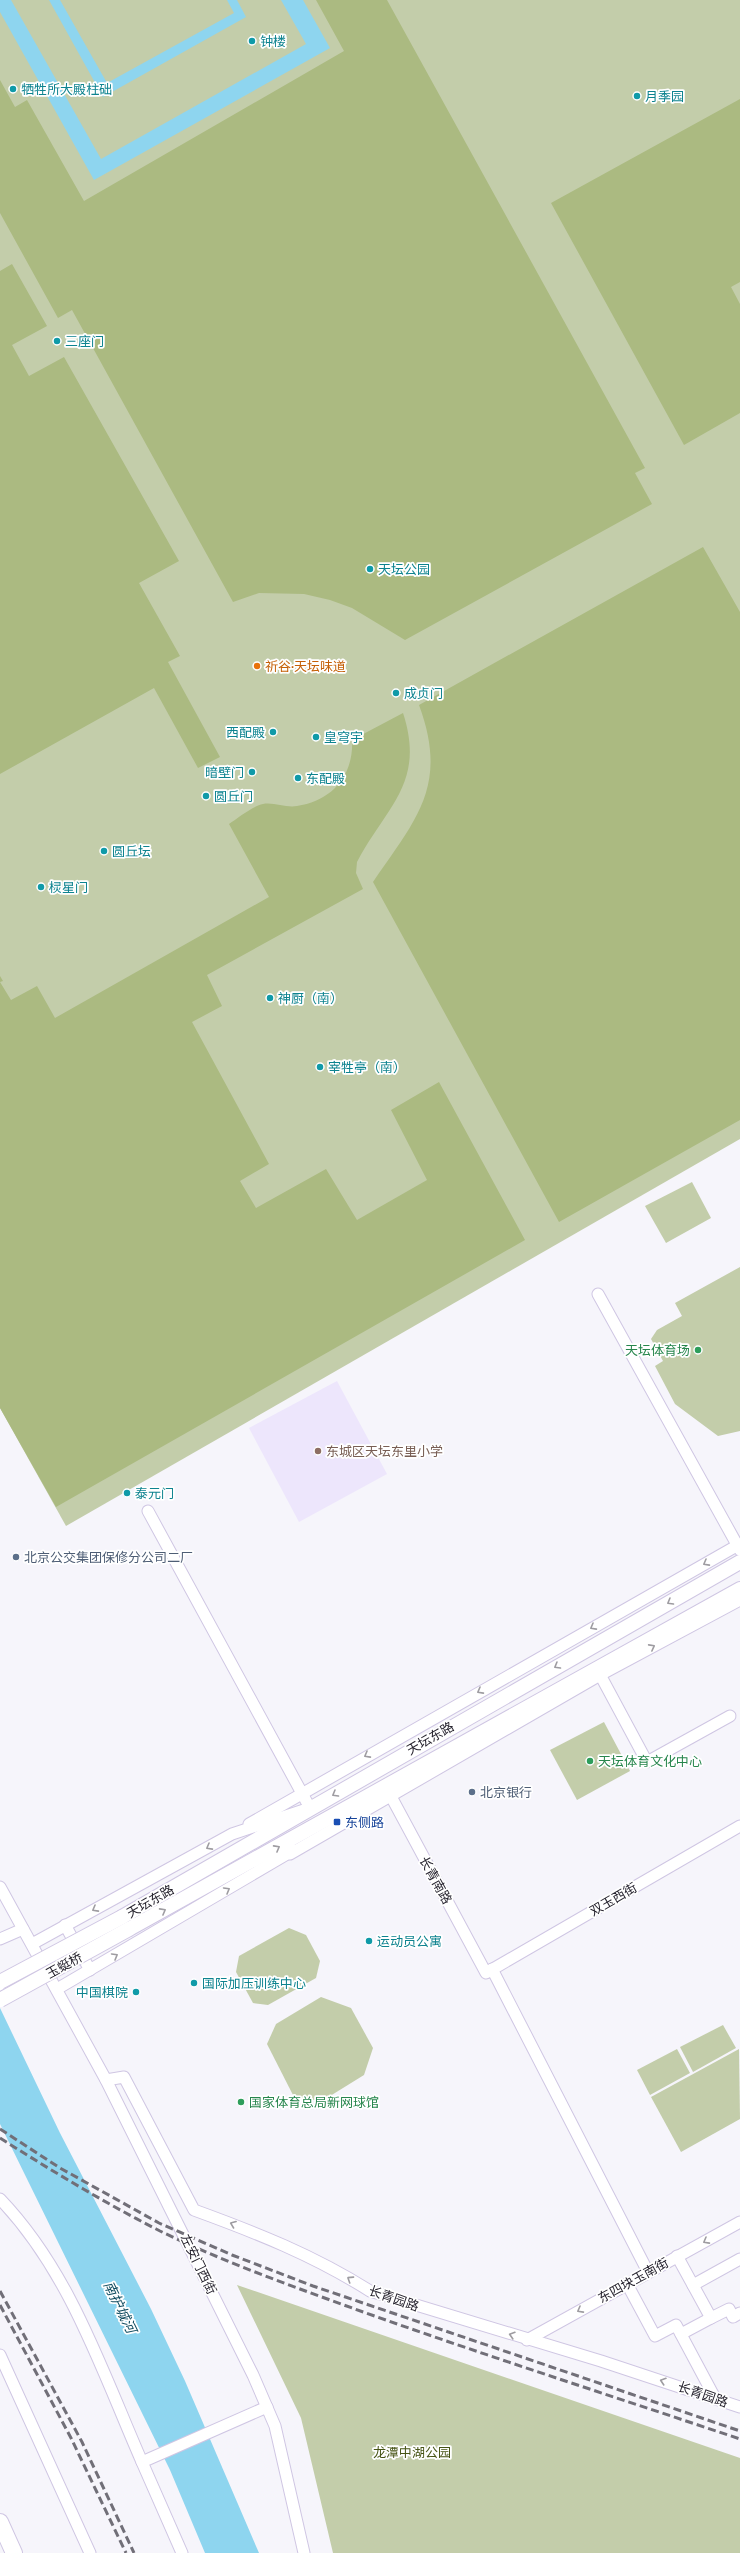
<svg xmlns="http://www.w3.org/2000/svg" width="740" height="2553" font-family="Cabin,'Noto Sans SC',sans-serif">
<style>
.built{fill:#ede6fc}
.green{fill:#c3cdaa}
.forest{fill:#abba81}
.water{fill:#8ed5ef}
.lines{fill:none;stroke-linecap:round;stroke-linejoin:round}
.minor-casing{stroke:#cfc6e3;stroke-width:13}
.major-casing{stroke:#cfc6e3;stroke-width:16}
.highway-casing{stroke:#cfc6e3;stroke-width:18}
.minor{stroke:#fff;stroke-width:11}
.major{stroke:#fff;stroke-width:14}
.highway{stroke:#fff;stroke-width:16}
.rail{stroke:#716f78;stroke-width:3;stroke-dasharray:8 4;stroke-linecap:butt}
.major-bridge-casing{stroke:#cfc6e3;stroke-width:16;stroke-linecap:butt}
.major-bridge{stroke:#fff;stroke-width:14}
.oneway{stroke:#9e9ca1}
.culture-dot{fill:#0f9aa8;stroke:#fff;stroke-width:1.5}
.food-dot{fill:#e8710a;stroke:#fff;stroke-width:1.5}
.leisure-dot{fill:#2e9e5b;stroke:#fff;stroke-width:1.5}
.education-dot{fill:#8d6e63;stroke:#fff;stroke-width:1.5}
.service-dot{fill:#5c6f8a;stroke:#fff;stroke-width:1.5}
.transit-dot{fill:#1a4fb4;stroke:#fff;stroke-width:1.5}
.labels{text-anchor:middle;stroke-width:3.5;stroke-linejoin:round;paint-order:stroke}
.culture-label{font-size:13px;fill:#0d838f;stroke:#fff;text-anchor:start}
.food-label{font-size:13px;fill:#c56008;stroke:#fff;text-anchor:start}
.leisure-label{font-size:13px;fill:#27864d;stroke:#fff;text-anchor:start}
.education-label{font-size:13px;fill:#785e54;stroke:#fff;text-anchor:start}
.service-label{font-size:13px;fill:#4e5e75;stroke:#fff;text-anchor:start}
.street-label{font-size:13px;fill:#27242f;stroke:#fff}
.transit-label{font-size:13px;fill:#164399;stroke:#fff;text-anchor:start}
.park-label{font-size:13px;fill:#465415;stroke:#fff}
.water-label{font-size:14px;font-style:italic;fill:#134e61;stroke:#fff}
</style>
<rect width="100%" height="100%" fill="#f6f5fb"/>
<!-- built -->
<path class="built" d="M 337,1381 L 387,1474 L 299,1522 L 249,1428 Z"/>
<!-- green -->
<g class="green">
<path d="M 0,0 L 740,0 L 740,1139 L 66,1526 L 0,1408 Z"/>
<path d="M 692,1182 L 711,1218 L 666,1243 L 645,1206 Z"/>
<path d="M 740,1267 L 740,1431 L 718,1436 L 675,1404 L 655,1366 L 663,1361 L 651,1339 L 657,1330 L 682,1316 L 675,1303 Z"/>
<path d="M 604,1722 L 630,1771 L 577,1800 L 550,1750 Z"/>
<path d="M 289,1928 L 306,1935 L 320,1961 L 316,1978 L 268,2005 L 253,2003 L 236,1972 L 239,1956 Z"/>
<path d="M 321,1997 L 351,2008 L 373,2048 L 364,2075 L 322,2101 L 294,2097 L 267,2044 L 276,2024 Z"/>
<path d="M 723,2025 L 736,2048 L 693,2072 L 680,2047 Z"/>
<path d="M 677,2049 L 690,2073 L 650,2095 L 637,2070 Z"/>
<path d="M 739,2049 L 740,2119 L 681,2152 L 651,2097 Z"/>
<path d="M 237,2285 L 740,2458 L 740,2553 L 333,2553 L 301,2418 Z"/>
</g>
<!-- forest -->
<g class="forest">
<path d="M 316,0 L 387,0 L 645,468 L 635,473 L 652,504 L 405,640 L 352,608 L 330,600 L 304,594 L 259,593 L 233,602 L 72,310 L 58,318 L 0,213 L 0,80 L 15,107 L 27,100 L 84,201 L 344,51 Z"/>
<path d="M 740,99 L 740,282 L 731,287 L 740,304 L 740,413 L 684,445 L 551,203 Z"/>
<path d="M 12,264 L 47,326 L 12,345 L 29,376 L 64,357 L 179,561 L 139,583 L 180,656 L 168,662 L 220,757 L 198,768 L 154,688 L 0,774 L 0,271 Z"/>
<path d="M 703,547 L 740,612 L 740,1120 L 559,1222 L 373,882 C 416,819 449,786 419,705 Z"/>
<path d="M 403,713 C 426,783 386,807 357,862 L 356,873 L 363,889 L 207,975 L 222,1006 L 192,1022 L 269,1164 L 240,1181 L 256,1208 L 326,1169 L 357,1220 L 427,1180 L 391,1110 L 439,1082 L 525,1240 L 56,1507 L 0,1408 L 0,976 L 3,981 L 0,982 L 11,1000 L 37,986 L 55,1018 L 269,897 L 229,824 C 238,818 253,806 263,804 C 274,802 286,808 297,806 C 332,801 354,775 352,740 Z"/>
</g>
<!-- water -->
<g class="water">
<path d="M 0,0 L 11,0 L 101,159 L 306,44 L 281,0 L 303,0 L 330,48 L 94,180 L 0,12 Z"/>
<path d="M 49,0 L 60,0 L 107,83 L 234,13 L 227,0 L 237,0 L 246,17 L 103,97 Z"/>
<path d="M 0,2008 L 60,2133 L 151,2309 L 185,2381 L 259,2553 L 205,2553 L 170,2470 L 0,2124 Z"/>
</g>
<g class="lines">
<!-- minor casing -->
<g class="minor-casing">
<g id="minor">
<path d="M 598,1294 L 740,1550"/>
<path d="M 597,1669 L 647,1762 L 730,1716"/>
<path d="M 387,1789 L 486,1973 L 740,1826"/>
<path d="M 249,1824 L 740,1544"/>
<path d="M 290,1854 L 600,1675 L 740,1600"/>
<path d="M 0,1887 L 106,2080 L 253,2375 L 275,2426 L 304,2553"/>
<path d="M 65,1925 L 90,1970"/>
<path d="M 0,1939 L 23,1929"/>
<path d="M 32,1944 L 232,1834 L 310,1808 L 148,1511"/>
<path d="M 492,1969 L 648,2272"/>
<path d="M 57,1989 L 294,1850"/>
<path d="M 0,1991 L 45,1967"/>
<path d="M 106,2080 L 124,2077 L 194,2210 C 257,2233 313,2255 370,2291 L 601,2361 L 740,2407"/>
<path d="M 0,2199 C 70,2272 102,2371 142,2462"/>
<path d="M 677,2256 L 711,2318 L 729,2309 L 733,2317 L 740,2313"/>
<path d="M 627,2284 L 655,2336 L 676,2325 L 715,2398"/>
<path d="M 693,2285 L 740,2259"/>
<path d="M 681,2334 L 711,2318"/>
<path d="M 527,2340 L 740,2222"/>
<path d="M 0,2355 L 90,2553"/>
<path d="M 182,2553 L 142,2462 L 267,2407"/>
</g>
</g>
<!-- major casing -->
<g class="major-casing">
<g id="major">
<path d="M 122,1917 L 740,1562"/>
<path d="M 129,1929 L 740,1589"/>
</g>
</g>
<!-- highway casing -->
<g class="highway-casing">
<path id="highway" d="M 0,2522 L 14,2553"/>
</g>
<!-- minor -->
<use href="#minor" class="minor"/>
<!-- major -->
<use href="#major" class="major"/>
<!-- highway -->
<use href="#highway" class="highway"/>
<!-- rail -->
<g class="rail">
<path d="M 0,2129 L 60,2168 L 159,2223 L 232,2255 L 313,2286 L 740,2431"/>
<path d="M 0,2138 C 52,2171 105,2203 160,2231 C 226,2263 297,2288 366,2313 C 490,2357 615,2397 740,2439"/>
<path d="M 0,2291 L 82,2442 L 134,2553"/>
<path d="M 0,2305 L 71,2438 L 126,2553"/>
</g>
<!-- major-bridge casing -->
<g class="major-bridge-casing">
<g id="major-bridge">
<path d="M 0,1982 L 122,1917"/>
<path d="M 0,2000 L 129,1929"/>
</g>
</g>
<!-- major-bridge -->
<use href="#major-bridge" class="major-bridge"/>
</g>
<!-- one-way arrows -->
<defs><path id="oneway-chevron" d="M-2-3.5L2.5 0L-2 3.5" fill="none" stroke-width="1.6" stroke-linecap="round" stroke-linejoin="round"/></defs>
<g class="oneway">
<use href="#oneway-chevron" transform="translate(706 1563) rotate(151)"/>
<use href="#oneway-chevron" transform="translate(670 1602) rotate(150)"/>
<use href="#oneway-chevron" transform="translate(593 1627) rotate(151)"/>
<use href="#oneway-chevron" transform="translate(652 1647) rotate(-28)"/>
<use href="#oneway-chevron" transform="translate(557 1666) rotate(150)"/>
<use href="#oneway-chevron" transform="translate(480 1691) rotate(151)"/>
<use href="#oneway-chevron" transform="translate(367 1755) rotate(151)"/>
<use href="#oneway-chevron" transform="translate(335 1794) rotate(150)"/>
<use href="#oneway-chevron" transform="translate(209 1847) rotate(151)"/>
<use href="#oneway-chevron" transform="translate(277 1848) rotate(-29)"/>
<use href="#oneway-chevron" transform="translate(227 1890) rotate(-30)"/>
<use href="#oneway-chevron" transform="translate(95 1909) rotate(151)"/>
<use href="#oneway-chevron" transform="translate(163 1911) rotate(-29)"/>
<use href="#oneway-chevron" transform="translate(115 1956) rotate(-30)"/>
<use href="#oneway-chevron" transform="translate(233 2224) rotate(-159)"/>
<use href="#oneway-chevron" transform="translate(706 2241) rotate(151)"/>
<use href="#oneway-chevron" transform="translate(350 2279) rotate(-147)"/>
<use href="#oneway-chevron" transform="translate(580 2310) rotate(151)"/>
<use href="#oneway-chevron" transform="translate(512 2335) rotate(-163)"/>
<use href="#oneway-chevron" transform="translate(663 2381) rotate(-162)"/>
</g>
<!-- markers -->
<g class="culture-dot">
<circle cx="252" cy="41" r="4"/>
<circle cx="13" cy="89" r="4"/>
<circle cx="637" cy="96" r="4"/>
<circle cx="57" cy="341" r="4"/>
<circle cx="370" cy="569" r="4"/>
<circle cx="396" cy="693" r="4"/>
<circle cx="273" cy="732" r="4"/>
<circle cx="316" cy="737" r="4"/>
<circle cx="252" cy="772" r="4"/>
<circle cx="298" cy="778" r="4"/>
<circle cx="206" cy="796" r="4"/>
<circle cx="104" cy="851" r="4"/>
<circle cx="41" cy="887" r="4"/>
<circle cx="270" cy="998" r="4"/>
<circle cx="320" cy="1067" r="4"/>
<circle cx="127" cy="1493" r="4"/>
<circle cx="369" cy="1941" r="4"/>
<circle cx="194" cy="1983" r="4"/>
<circle cx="136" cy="1992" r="4"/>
</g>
<circle class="food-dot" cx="257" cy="666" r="4"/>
<g class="leisure-dot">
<circle cx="698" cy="1350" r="4"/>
<circle cx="590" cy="1761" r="4"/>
<circle cx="241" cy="2102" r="4"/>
</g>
<circle class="education-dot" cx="318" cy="1451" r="4"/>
<g class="service-dot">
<circle cx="16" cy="1557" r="4"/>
<circle cx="472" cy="1792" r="4"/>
</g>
<rect class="transit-dot" x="333" y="1818" width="8" height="8" rx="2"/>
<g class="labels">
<!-- culture labels -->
<g class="culture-label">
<text x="260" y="46">钟楼</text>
<text x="21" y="94">牺牲所大殿柱础</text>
<text x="645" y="101">月季园</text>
<text x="65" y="346">三座门</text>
<text x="378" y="574">天坛公园</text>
<text x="404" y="698">成贞门</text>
<text x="265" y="737" text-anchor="end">西配殿</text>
<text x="324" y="742">皇穹宇</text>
<text x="244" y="777" text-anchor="end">暗壁门</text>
<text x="306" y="783">东配殿</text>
<text x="214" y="801">圆丘门</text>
<text x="112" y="856">圆丘坛</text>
<text x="49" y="892">棂星门</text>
<text x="278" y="1003">神厨（南）</text>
<text x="328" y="1072">宰牲亭（南）</text>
<text x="135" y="1498">泰元门</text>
<text x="377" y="1946">运动员公寓</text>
<text x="202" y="1988">国际加压训练中心</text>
<text x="128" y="1997" text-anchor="end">中国棋院</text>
</g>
<!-- food labels -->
<g class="food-label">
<text x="265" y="671">祈谷·天坛味道</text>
</g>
<!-- leisure labels -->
<g class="leisure-label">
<text x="690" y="1355" text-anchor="end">天坛体育场</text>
<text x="598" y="1766">天坛体育文化中心</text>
<text x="249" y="2107">国家体育总局新网球馆</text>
</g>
<!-- education labels -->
<g class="education-label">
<text x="326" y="1456">东城区天坛东里小学</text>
</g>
<!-- service labels -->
<g class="service-label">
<text x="24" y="1562">北京公交集团保修分公司二厂</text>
<text x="480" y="1797">北京银行</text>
</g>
<!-- street labels -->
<g class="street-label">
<text transform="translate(430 1738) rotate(-30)" y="5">天坛东路</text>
<text transform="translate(436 1880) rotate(61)" y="5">长青南路</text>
<text transform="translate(613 1899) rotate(-30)" y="5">双玉西街</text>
<text transform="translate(150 1901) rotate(-30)" y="5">天坛东路</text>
<text transform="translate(64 1965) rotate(-29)" y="5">玉蜓桥</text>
<text transform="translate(199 2264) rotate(64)" y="5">左安门西街</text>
<text transform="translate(633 2280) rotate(-29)" y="5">东四块玉南街</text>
<text transform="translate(394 2298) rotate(19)" y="5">长青园路</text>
<text transform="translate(703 2394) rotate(19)" y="5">长青园路</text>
</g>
<!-- transit labels -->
<g class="transit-label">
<text x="345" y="1827">东侧路</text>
</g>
<!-- park labels -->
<g class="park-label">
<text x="412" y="2457">龙潭中湖公园</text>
</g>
<!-- water labels -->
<g class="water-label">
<text transform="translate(120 2307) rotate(64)" y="5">南护城河</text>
</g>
</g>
</svg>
